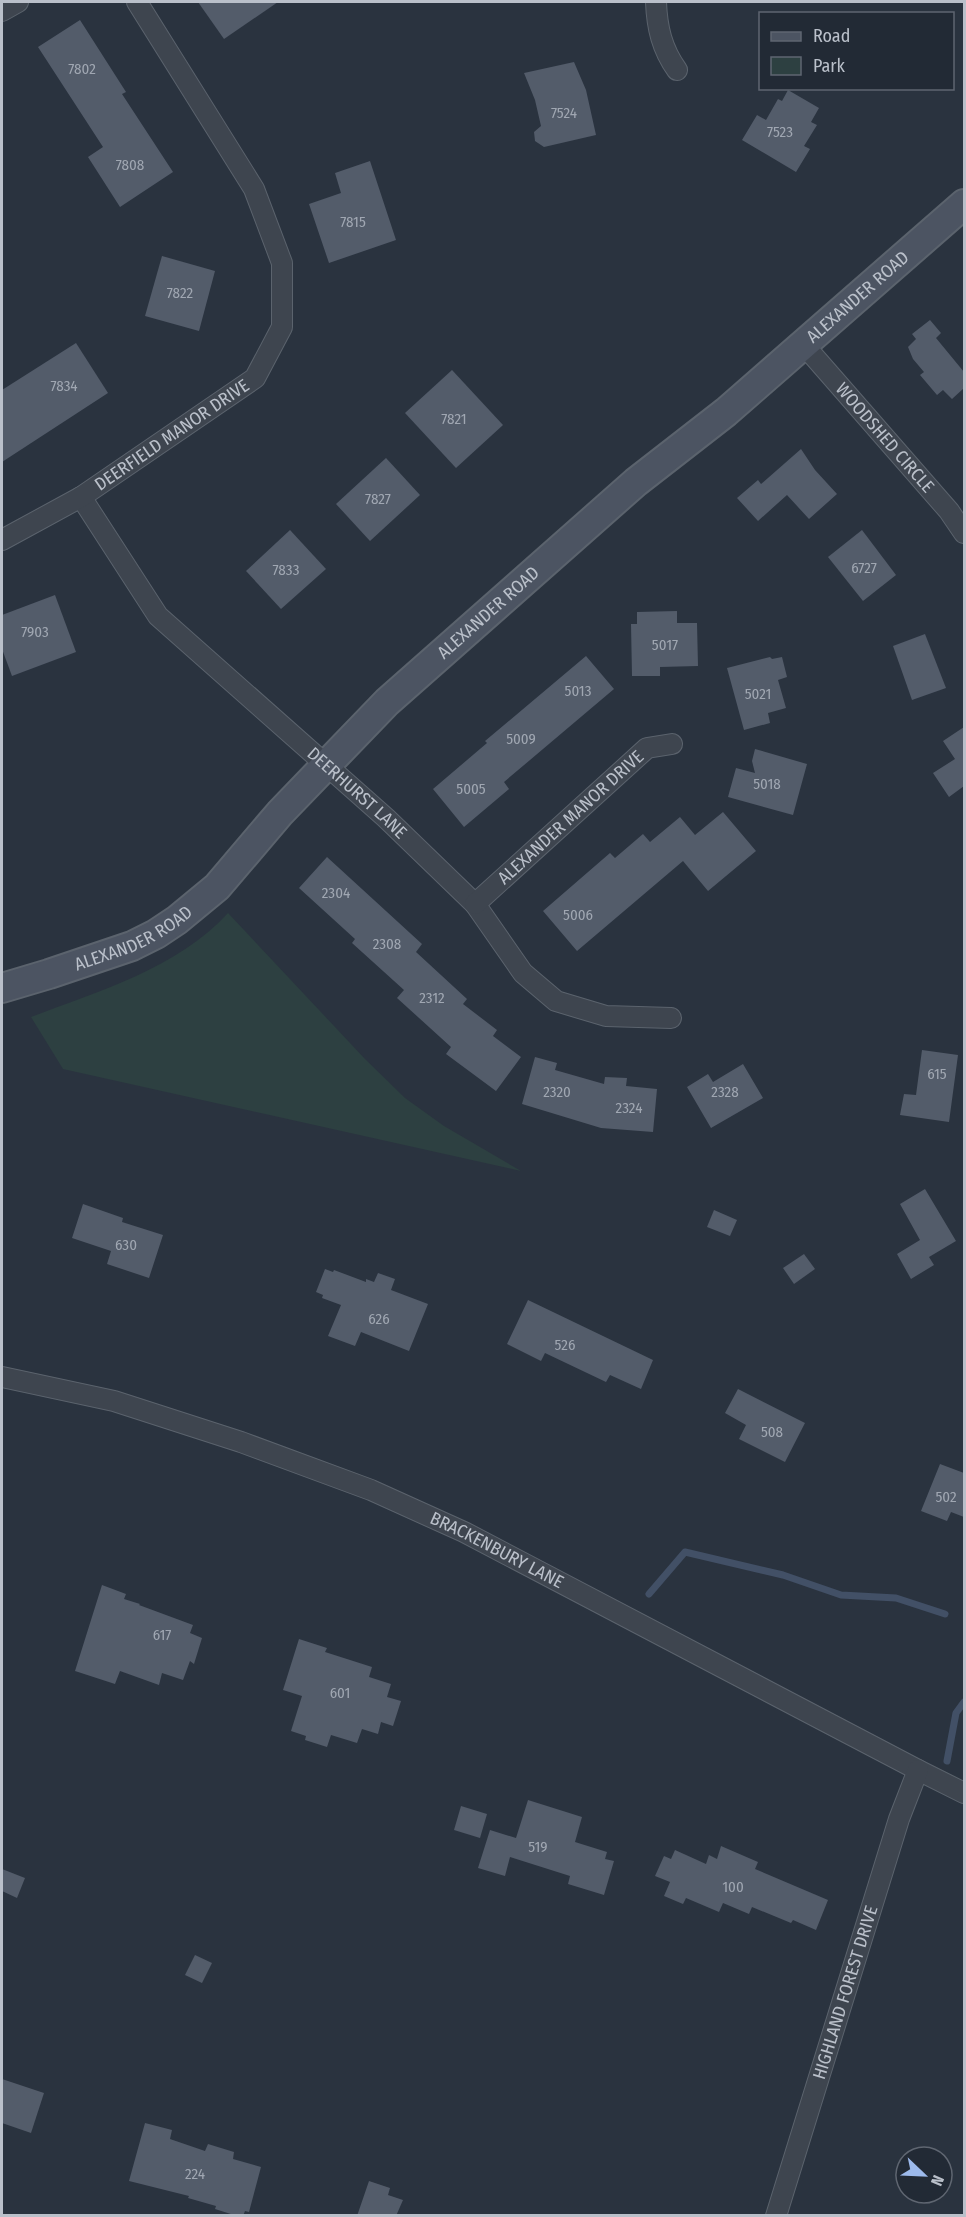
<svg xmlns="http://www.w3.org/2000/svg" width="966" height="2217" font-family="'Fira Sans Condensed',sans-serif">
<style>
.green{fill:#2d4041}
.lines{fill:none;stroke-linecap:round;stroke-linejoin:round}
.stream{stroke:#425066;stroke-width:7}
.building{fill:#535c6a}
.street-casing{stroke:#5b636d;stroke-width:22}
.secondary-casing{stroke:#5b636d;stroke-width:32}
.street{stroke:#3e454f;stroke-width:20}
.secondary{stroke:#4c5462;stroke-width:28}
.labels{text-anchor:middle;stroke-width:6;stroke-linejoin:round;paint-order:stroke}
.number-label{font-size:15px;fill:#a0a7b2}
.street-label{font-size:18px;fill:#bac0ca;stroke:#222a35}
</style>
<rect width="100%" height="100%" fill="#2a333f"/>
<!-- green -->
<path class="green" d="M 228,913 L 365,1059 L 405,1098 L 444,1126 L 521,1171 L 63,1069 L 31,1017 C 99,991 178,968 228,913 Z"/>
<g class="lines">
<!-- stream -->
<g class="stream">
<path d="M 649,1594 L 685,1552 L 783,1575 L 841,1595 L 896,1598 L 945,1614"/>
<path d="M 947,1761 L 956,1713 L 964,1702"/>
</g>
</g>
<!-- building -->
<g class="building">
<path d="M 198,2 L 278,2 L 224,39 Z"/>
<path d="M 80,20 L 126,92 L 122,94 L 173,172 L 120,207 L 88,157 L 103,147 L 38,47 Z"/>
<path d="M 574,62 L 586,90 L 596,135 L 544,147 L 535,141 L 534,132 L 541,126 L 535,100 L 524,73 Z"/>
<path d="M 788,90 L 819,108 L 811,122 L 817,125 L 804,146 L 810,149 L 796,172 L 742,140 L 757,115 L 766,120 L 778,99 L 782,101 Z"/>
<path d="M 370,161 L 396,240 L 329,263 L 309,204 L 341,193 L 335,173 Z"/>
<path d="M 162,256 L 215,271 L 199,331 L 145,316 Z"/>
<path d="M 930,320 L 941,333 L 936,338 L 964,372 L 964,388 L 952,399 L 943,390 L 937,395 L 920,375 L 924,372 L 913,359 L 908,347 L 916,339 L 912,334 Z"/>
<path d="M 76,343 L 108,393 L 2,462 L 2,390 Z"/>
<path d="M 452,370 L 503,425 L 456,468 L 405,413 Z"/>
<path d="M 801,449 L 815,470 L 837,494 L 809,519 L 787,495 L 758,521 L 737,498 L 758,480 L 761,484 Z"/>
<path d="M 386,458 L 420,495 L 370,541 L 336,504 Z"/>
<path d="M 290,530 L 326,569 L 281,609 L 246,571 Z"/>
<path d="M 862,530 L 896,575 L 863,601 L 828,557 Z"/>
<path d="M 55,595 L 76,652 L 12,676 L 2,649 L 2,615 Z"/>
<path d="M 677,611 L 677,623 L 697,623 L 698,666 L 660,667 L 660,676 L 632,676 L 631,624 L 637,624 L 637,612 Z"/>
<path d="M 925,634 L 946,688 L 912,700 L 893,646 Z"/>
<path d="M 586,656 L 614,689 L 504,782 L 509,789 L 464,827 L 433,789 L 487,743 L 485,741 Z"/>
<path d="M 770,657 L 772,659 L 782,657 L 787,677 L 778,680 L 786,708 L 768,713 L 770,723 L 744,730 L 727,668 Z"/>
<path d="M 964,727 L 964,786 L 949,797 L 933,773 L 955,759 L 943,741 Z"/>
<path d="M 755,749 L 807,764 L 793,815 L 728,797 L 736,768 L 755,773 L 752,761 Z"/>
<path d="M 723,812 L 756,851 L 708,891 L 683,861 L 577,951 L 543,911 L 610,853 L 615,858 L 643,834 L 650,842 L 680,817 L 695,835 Z"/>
<path d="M 327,857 L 422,944 L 416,952 L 467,999 L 463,1004 L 497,1030 L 493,1036 L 521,1057 L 496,1091 L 446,1054 L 451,1047 L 397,998 L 404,990 L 352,943 L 355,939 L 299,888 Z"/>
<path d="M 922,1050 L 958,1055 L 949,1122 L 900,1115 L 904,1094 L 916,1095 Z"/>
<path d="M 535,1057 L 557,1063 L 555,1070 L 604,1084 L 605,1077 L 627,1078 L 626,1086 L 657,1089 L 653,1132 L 601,1128 L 522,1104 Z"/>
<path d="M 743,1064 L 763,1098 L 711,1128 L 687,1087 L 708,1074 L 713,1082 Z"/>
<path d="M 925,1189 L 956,1241 L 929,1257 L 934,1265 L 911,1279 L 897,1254 L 920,1240 L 900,1204 Z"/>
<path d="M 83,1204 L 123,1218 L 122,1222 L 163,1235 L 149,1278 L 107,1264 L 111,1251 L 72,1238 Z"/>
<path d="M 714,1210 L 737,1220 L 730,1236 L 707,1227 Z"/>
<path d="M 804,1254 L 815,1269 L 794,1284 L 783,1268 Z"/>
<path d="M 325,1269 L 333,1272 L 334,1270 L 366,1282 L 366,1279 L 374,1282 L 378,1273 L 395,1279 L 391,1290 L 428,1304 L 409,1351 L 361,1332 L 355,1346 L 328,1336 L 341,1305 L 322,1298 L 323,1295 L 316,1292 Z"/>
<path d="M 528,1300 L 653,1360 L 641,1389 L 610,1375 L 606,1382 L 545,1353 L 541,1361 L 507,1344 Z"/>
<path d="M 738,1389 L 805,1423 L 785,1462 L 739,1439 L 746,1425 L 725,1413 Z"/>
<path d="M 940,1464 L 964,1473 L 964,1517 L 951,1512 L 947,1521 L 921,1511 Z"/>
<path d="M 102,1585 L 126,1594 L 124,1599 L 140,1604 L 139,1605 L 193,1625 L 190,1633 L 202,1638 L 194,1664 L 190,1661 L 183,1680 L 162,1673 L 159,1685 L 120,1671 L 115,1684 L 75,1671 Z"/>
<path d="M 299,1639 L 327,1648 L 325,1652 L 372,1667 L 369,1677 L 391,1684 L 387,1697 L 401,1701 L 393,1726 L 381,1722 L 378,1734 L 362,1729 L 357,1743 L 331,1735 L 327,1747 L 305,1740 L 306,1736 L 291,1731 L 302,1696 L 283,1690 Z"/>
<path d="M 528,1800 L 582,1817 L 575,1842 L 607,1852 L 605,1859 L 614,1861 L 604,1895 L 568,1884 L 570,1876 L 510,1857 L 505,1876 L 478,1868 L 490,1830 L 516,1838 Z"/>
<path d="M 461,1806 L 487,1814 L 480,1838 L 454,1830 Z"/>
<path d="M 721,1846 L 758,1862 L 755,1869 L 828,1900 L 816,1930 L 793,1920 L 791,1923 L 752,1907 L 749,1914 L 723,1903 L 719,1912 L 686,1898 L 683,1904 L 664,1896 L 670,1882 L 655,1876 L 664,1856 L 671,1859 L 675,1850 L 706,1864 L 709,1855 L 717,1859 Z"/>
<path d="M 2,1869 L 25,1878 L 17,1898 L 2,1891 Z"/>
<path d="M 195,1955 L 212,1963 L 202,1983 L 185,1975 Z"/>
<path d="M 2,2079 L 44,2093 L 31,2133 L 2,2123 Z"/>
<path d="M 145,2123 L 172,2130 L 170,2139 L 205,2151 L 208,2144 L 234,2152 L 233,2159 L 261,2167 L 249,2212 L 245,2211 L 243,2216 L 237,2216 L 215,2209 L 216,2206 L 188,2198 L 189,2196 L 129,2181 Z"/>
<path d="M 369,2181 L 390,2188 L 388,2195 L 403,2200 L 396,2216 L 357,2216 Z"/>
</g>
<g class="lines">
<!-- street casing -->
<g class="street-casing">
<g id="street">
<path d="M 656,2 C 657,28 662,49 677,70"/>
<path d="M 2,11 L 18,2"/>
<path id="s1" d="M 804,345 L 949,511 L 964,533"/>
<path id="s2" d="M 81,497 L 158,616 L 386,818 L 475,904 L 523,973 L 556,1001 L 606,1016 L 671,1018"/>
<path id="s3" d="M 2,540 L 81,497 L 255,378 L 282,327 L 282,263 L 254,189 L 137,2"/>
<path id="s4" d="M 475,904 L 647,748 L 672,744"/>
<path id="s5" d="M 2,1377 L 114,1401 L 241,1442 L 371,1490 L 464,1532 L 918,1770 L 964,1793"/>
<path id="s6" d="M 776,2216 L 899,1819 L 918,1770"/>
</g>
</g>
<!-- secondary casing -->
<g class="secondary-casing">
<g id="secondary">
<path id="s7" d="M 2,988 L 49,974 L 132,946 L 156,934 L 177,920 L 217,887 L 280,813 L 387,702 L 636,482 L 726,412 L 964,204"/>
</g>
</g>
<!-- street -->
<use href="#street" class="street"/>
<!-- secondary -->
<use href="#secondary" class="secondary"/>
</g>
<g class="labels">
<!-- number labels -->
<g class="number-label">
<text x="82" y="74">7802</text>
<text x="564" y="118">7524</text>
<text x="780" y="137">7523</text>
<text x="130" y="170">7808</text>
<text x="353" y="227">7815</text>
<text x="180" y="298">7822</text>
<text x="64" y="391">7834</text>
<text x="454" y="424">7821</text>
<text x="378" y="504">7827</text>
<text x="864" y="573">6727</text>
<text x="286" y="575">7833</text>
<text x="35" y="637">7903</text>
<text x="665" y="650">5017</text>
<text x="578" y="696">5013</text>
<text x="758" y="699">5021</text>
<text x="521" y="744">5009</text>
<text x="767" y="789">5018</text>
<text x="471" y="794">5005</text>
<text x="336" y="898">2304</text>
<text x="578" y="920">5006</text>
<text x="387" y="949">2308</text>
<text x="432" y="1003">2312</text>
<text x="937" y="1079">615</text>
<text x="557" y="1097">2320</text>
<text x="725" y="1097">2328</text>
<text x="629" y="1113">2324</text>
<text x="126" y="1250">630</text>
<text x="379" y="1324">626</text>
<text x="565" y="1350">526</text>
<text x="772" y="1437">508</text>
<text x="946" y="1502">502</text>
<text x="162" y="1640">617</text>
<text x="340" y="1698">601</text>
<text x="538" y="1852">519</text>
<text x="733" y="1892">100</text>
<text x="195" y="2179">224</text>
</g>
<!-- street labels -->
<g class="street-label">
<text dy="6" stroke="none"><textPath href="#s7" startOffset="1113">ALEXANDER ROAD</textPath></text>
<text dy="6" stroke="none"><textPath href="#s3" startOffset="200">DEERFIELD MANOR DRIVE</textPath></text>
<text dy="6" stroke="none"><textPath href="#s1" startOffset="123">WOODSHED CIRCLE</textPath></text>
<text dy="6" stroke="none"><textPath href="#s7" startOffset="627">ALEXANDER ROAD</textPath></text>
<text dy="6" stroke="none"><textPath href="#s2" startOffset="408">DEERHURST LANE</textPath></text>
<text dy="6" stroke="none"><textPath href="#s4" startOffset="129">ALEXANDER MANOR DRIVE</textPath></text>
<text dy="6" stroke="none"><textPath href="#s7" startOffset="141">ALEXANDER ROAD</textPath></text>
<text dy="6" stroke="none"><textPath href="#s5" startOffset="526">BRACKENBURY LANE</textPath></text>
<text dy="6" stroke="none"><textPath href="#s6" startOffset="234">HIGHLAND FOREST DRIVE</textPath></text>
</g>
</g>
<!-- border -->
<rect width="966" height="2217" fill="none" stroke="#bac0ca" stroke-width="6"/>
<!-- legend -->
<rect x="759" y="12" width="195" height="78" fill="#222a35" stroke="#5f6671" stroke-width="1.5"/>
<rect x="771" y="32" width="30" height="9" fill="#4c5462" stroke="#5f6671" stroke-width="1.5"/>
<text x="813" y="42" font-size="18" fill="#bac0ca">Road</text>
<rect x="771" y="57" width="30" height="18" fill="#2d4041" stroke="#5f6671" stroke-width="1.5"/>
<text x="813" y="72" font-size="18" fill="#bac0ca">Park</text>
<!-- north arrow -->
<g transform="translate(924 2175) rotate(113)"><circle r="28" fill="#222a35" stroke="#5f6671" stroke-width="1.5"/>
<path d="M0-4.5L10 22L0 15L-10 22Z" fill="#9dbaec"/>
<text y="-9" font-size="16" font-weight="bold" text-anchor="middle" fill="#bac0ca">N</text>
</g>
</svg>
